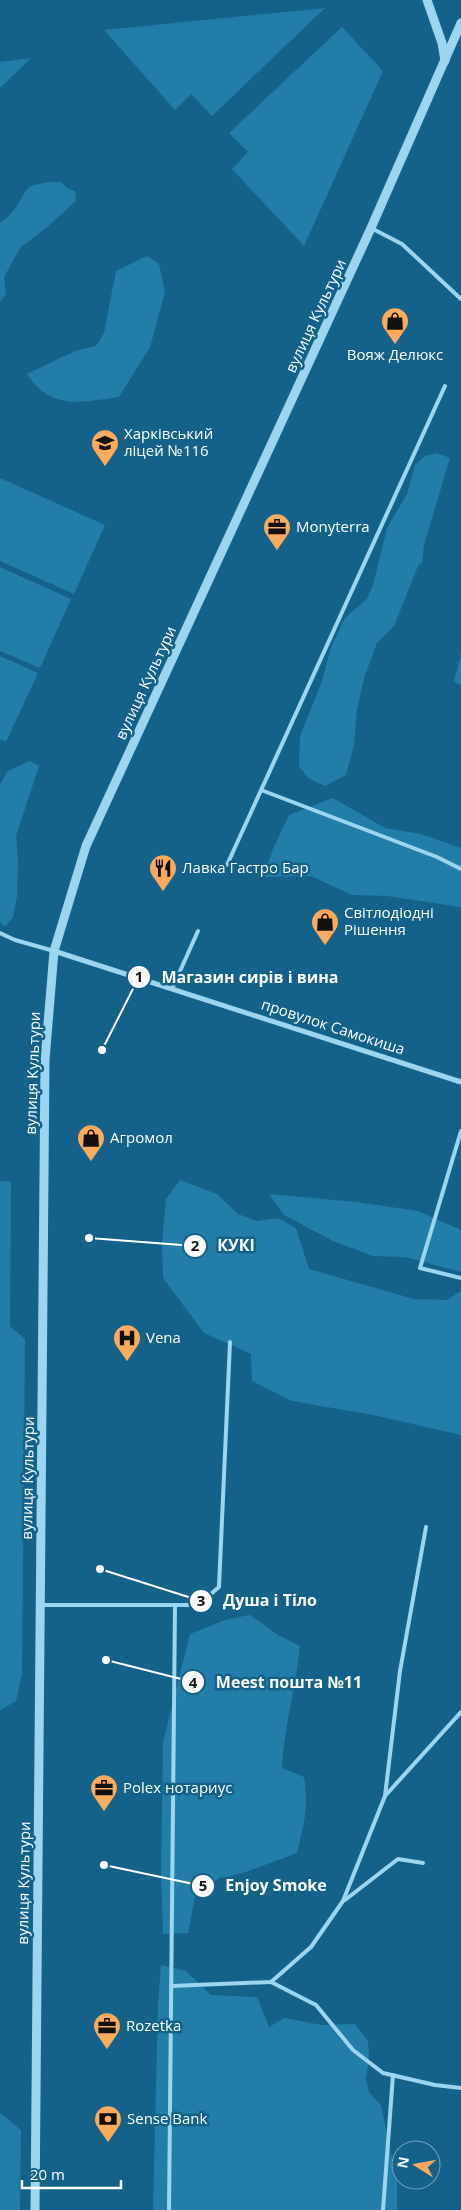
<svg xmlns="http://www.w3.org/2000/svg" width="461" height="2210" font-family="'Open Sans',sans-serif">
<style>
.green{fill:#227da8}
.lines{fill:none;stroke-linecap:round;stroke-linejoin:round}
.service{stroke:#9bd5f0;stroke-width:4}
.minor{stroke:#9bd5f0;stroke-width:5}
.tertiary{stroke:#9bd5f0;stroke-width:9}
.labels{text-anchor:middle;stroke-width:5;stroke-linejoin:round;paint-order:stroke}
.street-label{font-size:15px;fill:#fff;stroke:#14628a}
.poi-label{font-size:15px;fill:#fff;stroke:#14628a;text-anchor:start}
.leader{fill:none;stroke:#fff;stroke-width:2}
.callout-dot{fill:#fff;stroke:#14628a;stroke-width:2}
.mark-label{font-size:15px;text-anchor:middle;font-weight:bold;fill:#111}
.callout-label{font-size:16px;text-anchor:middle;font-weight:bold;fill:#fff;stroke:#14628a;stroke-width:5;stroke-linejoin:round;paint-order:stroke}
</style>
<rect width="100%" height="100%" fill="#14628a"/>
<!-- green -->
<g class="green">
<path d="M 325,8 L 212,116 L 191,94 L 175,110 L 104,30 Z"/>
<path d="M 342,27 L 383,71 L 304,246 L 232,169 L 248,152 L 229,133 Z"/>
<path d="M 31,58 L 0,88 L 0,62 Z"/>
<path d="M 50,182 L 61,182 L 67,188 L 75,191 L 76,201 L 47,227 L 20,248 L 4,277 L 6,294 L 0,302 L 0,223 C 5,219 11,214 15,209 C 29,188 22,186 50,182 Z"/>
<path d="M 147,256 L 159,264 L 165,292 L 150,347 L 119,397 C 82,402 51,411 27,374 L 75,351 L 96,346 L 104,333 L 116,271 Z"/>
<path d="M 437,453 L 450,458 L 424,545 L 422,563 L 418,566 L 394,626 L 377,643 L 365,675 L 357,709 L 354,745 L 346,775 L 325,786 L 308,778 L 299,766 L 300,736 L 322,681 L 331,647 L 345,618 L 367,599 L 373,585 L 387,528 L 407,494 L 415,465 L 425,456 Z"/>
<path d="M 0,478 L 105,525 L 74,594 L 0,561 Z"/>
<path d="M 0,567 L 71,599 L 40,668 L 0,651 Z"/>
<path d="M 461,654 L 461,685 L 454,681 Z"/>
<path d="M 0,656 L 38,673 L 6,742 L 0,739 Z"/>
<path d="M 30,761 L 39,766 L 16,836 L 18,861 L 17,896 L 13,917 L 5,927 L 0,922 L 0,784 L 8,771 Z"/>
<path d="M 333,798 L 385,828 L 421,834 L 461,848 L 461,907 L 387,896 L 352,895 L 311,876 L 263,877 L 273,849 L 289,815 Z"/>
<path d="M 180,1180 L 217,1194 L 238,1214 L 257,1221 L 278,1218 L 296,1228 L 309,1269 L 414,1299 L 447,1300 L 461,1291 L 461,1435 L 373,1415 L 292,1401 L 252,1381 L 251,1354 L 204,1333 L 163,1278 L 162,1243 L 166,1199 Z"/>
<path d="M 0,1181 L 11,1182 L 10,1326 L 25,1339 L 22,1674 L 16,1701 L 0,1710 Z"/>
<path d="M 269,1194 L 356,1202 L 418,1211 L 461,1230 L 461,1272 L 405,1257 L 373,1256 L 333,1241 L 284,1215 Z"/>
<path d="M 250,1615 L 278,1635 L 300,1646 C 296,1687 284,1727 282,1768 L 304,1777 C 309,1807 304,1824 297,1853 L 243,1873 L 219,1878 L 195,1897 L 188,1933 L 163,1934 L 161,1873 L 163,1742 L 190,1634 L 228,1619 Z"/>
<path d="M 161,1965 L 186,1971 L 211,1995 L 257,1997 L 269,2027 L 284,2018 L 322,2025 L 355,2024 L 368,2041 L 369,2058 L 366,2079 L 369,2092 L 381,2105 L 397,2182 L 397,2210 L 153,2210 L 158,2004 Z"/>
<path d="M 0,2113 L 21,2130 L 20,2210 L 0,2210 Z"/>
</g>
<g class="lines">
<!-- service -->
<g class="service">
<path d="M 371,228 L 402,244 L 461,299"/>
<path d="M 261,790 L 437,857 L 461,869"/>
<path d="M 227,865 L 445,386"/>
<path d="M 0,933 L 15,940 L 54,951"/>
<path d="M 172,989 L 198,931"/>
<path d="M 461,1131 L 420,1268 L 461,1278"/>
<path d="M 40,1605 L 198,1605 L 219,1587 L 230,1342"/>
<path d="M 385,1796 L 400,1671 L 426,1527"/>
<path d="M 345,1900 L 398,1859 L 423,1863"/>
<path d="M 271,1982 L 316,2005 L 353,2050 L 383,2073 L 435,2085 L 461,2088"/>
<path d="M 171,1986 L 271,1982 L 311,1947 L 343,1901 L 385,1796 L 461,1712"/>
<path d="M 169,2210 L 175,1605"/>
<path d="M 383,2210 L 393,2075"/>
</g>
<!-- minor -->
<path class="minor" d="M 54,951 L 461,1082"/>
<!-- tertiary -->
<g class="tertiary">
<path d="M 427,0 L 442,43 L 445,61"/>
<path d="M 35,2210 L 45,1060 L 54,951 L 86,846 L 371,228 L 461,23"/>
</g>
</g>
<!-- icons -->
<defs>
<g id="shop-pin" transform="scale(1.4375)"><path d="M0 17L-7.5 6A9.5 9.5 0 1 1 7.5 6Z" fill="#ffaa5a" stroke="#14628a"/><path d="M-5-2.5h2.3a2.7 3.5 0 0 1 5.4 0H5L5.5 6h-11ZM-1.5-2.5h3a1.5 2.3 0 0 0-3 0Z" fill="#111"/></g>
<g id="school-pin" transform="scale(1.4375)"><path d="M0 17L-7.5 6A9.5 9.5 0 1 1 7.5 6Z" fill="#ffaa5a" stroke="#14628a"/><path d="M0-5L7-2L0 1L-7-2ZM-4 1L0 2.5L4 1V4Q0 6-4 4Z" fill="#111"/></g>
<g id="office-pin" transform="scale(1.4375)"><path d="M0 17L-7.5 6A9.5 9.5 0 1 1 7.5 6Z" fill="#ffaa5a" stroke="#14628a"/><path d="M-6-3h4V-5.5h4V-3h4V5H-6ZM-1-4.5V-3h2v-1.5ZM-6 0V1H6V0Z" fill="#111"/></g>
<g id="restaurant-pin" transform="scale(1.4375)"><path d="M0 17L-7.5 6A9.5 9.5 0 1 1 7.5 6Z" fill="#ffaa5a" stroke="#14628a"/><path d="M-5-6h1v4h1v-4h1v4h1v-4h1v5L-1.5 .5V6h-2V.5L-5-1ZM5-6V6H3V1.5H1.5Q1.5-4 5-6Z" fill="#111"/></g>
<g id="hospital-pin" transform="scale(1.4375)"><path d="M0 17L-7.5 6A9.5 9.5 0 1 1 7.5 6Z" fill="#ffaa5a" stroke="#14628a"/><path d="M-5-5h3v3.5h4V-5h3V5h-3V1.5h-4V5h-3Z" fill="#111"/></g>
<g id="bank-pin" transform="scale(1.4375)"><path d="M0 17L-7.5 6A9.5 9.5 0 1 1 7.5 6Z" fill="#ffaa5a" stroke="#14628a"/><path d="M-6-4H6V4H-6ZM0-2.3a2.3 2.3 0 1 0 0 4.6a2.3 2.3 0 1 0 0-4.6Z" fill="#111"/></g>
</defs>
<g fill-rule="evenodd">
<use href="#shop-pin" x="395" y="321"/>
<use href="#school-pin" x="105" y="443"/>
<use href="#office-pin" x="277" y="527"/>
<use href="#restaurant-pin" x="163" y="868"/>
<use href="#shop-pin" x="325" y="922"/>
<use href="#shop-pin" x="91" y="1138"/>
<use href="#hospital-pin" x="127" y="1338"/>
<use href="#office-pin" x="104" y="1788"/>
<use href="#office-pin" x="107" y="2026"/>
<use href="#bank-pin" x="108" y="2119"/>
</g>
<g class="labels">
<!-- street labels -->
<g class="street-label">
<text transform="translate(316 316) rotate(-65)" y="5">вулиця Культури</text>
<text transform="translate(146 683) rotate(-65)" y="5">вулиця Культури</text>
<text transform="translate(333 1027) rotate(18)" y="5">провулок Самокиша</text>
<text transform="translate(33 1073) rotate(-88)" y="5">вулиця Культури</text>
<text transform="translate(28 1478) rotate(-89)" y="5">вулиця Культури</text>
<text transform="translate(24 1883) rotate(-89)" y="5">вулиця Культури</text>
</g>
<!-- poi labels -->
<g class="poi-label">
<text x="395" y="360" text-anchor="middle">Вояж Делюкс</text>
<text x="124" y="439">Харківський<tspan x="124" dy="17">ліцей №116</tspan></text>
<text x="296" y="532">Monyterra</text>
<text x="182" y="873">Лавка Гастро Бар</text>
<text x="344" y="918">Світлодіодні<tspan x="344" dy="17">Рішення</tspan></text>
<text x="110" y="1143">Агромол</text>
<text x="146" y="1343">Vena</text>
<text x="123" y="1793">Polex нотариус</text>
<text x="126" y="2031">Rozetka</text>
<text x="127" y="2124">Sense Bank</text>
</g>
</g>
<!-- callouts -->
<path class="leader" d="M102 1050L139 977M89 1238L195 1246M100 1569L201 1601M106 1660L193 1682M104 1865L203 1886"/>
<g class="callout-dot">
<circle cx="102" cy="1050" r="5"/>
<circle cx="89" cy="1238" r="5"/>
<circle cx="100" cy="1569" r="5"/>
<circle cx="106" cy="1660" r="5"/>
<circle cx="104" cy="1865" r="5"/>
<circle cx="139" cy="977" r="12"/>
<circle cx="195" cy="1246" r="12"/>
<circle cx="201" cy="1601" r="12"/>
<circle cx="193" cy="1682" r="12"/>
<circle cx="203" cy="1886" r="12"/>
</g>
<g class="mark-label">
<text x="139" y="982">1</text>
<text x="195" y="1251">2</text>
<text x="201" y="1606">3</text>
<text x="193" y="1688">4</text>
<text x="203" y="1891">5</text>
</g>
<g class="callout-label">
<text x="250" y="983">Магазин сирів і вина</text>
<text x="236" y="1251">КУКІ</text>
<text x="270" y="1606">Душа і Тіло</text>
<text x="289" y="1688">Meest пошта №11</text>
<text x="276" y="1891">Enjoy Smoke</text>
</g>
<!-- north arrow -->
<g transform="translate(416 2165) rotate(281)"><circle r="24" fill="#14628a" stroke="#72a1b9"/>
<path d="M0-4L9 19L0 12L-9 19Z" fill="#ffaa5a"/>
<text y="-8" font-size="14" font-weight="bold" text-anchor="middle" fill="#ffffff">N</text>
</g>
<!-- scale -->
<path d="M22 2180v8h99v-8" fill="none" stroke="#ffffff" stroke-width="2.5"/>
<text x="30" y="2180" font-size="15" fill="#ffffff" stroke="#14628a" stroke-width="4" paint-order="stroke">20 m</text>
</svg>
